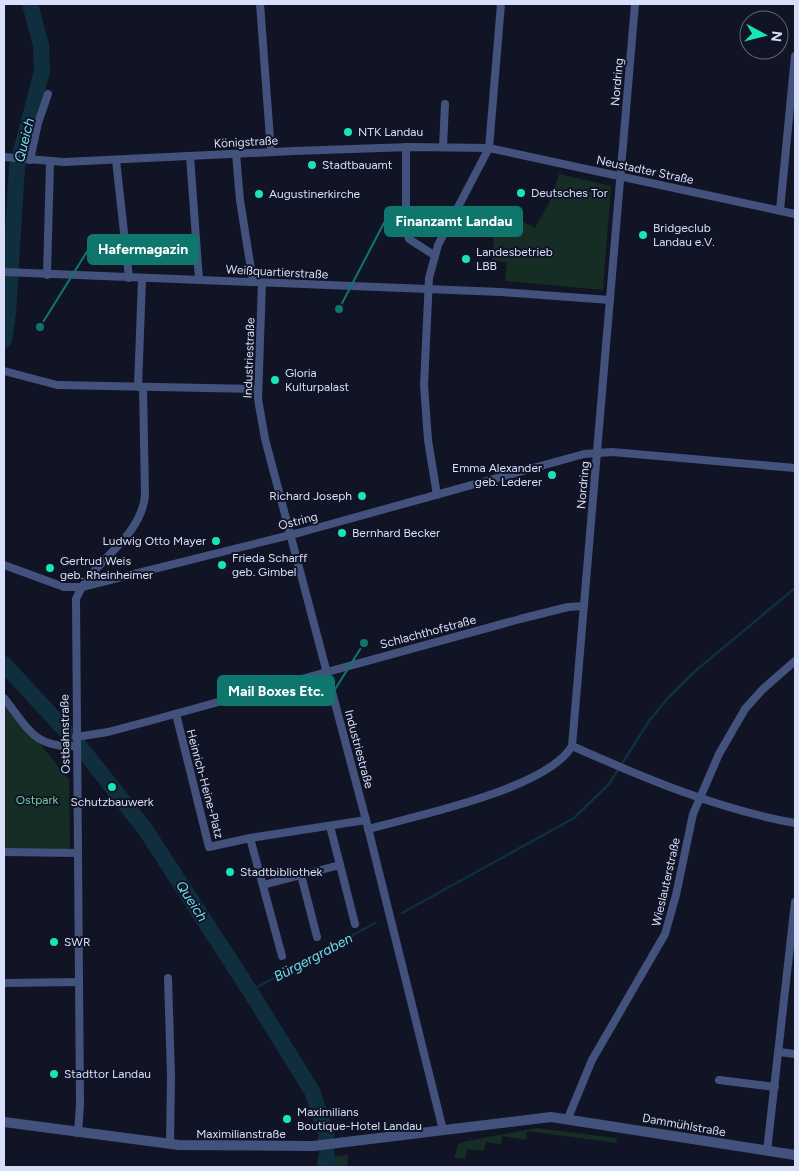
<svg xmlns="http://www.w3.org/2000/svg" width="799" height="1171" font-family="Figtree,sans-serif">
<style>
.green{fill:#152d24}
.lines{fill:none;stroke-linecap:round;stroke-linejoin:round}
.stream{stroke:#102f3e;stroke-width:2.5}
.river{stroke:#102f3e;stroke-width:16}
.minor{stroke:#42527d;stroke-width:8}
.tertiary{stroke:#42527d;stroke-width:10}
.poi-dot{fill:#1ae5b8;stroke:#111424;stroke-width:2}
.labels{text-anchor:middle;stroke-width:4;stroke-linejoin:round;paint-order:stroke}
.street-label{font-size:12px;fill:#d8dffb;stroke:#111424}
.poi-label{font-size:12px;fill:#d8dffb;stroke:#111424;text-anchor:start}
.park-label{font-size:12px;fill:#6cd398;stroke:#111424}
.water-label{font-size:14px;font-style:italic;fill:#72ddef;stroke:#111424}
.leader{fill:none;stroke:#0f766e;stroke-width:2}
.callout-dot{fill:#0f766e;stroke:#111424;stroke-width:2}
.callout{fill:#0f766e;stroke:#0f766e;stroke-width:2}
.callout-label{font-size:14px;text-anchor:middle;font-weight:bold;fill:#fff}
</style>
<rect width="100%" height="100%" fill="#111424"/>
<!-- green -->
<g class="green">
<path d="M 559,174 L 611,186 L 603,290 L 505,281 L 507,263 L 493,260 L 494,222 L 507,227 L 513,216 L 535,228 L 550,201 Z"/>
<path d="M 4,698 L 69,780 L 70,852 L 4,851 Z"/>
<path d="M 536,1128 L 617,1138 L 616,1143 L 527,1131 L 526,1140 L 502,1136 L 501,1144 L 486,1142 L 484,1151 L 467,1149 L 465,1159 L 454,1158 L 458,1145 L 462,1142 Z"/>
<path d="M 348,1155 L 347,1167 L 317,1167 L 317,1158 Z"/>
</g>
<g class="lines">
<!-- stream -->
<g class="stream">
<path d="M 402,913 L 574,818 L 609,784 L 649,721 L 667,699 L 693,673 L 795,588"/>
<path d="M 250,991 L 375,923"/>
</g>
<!-- river -->
<g class="river">
<path d="M 4,340 L 8,313 L 17,167 L 42,71 L 41,45 L 30,4"/>
<path d="M 4,664 L 78,744 L 145,829 L 250,991 L 312,1091 L 326,1133 L 327,1167"/>
</g>
<!-- minor -->
<g class="minor">
<path d="M 260,4 L 271,152"/>
<path d="M 406,147 L 406,229 L 409,239 L 434,255"/>
<path d="M 443,147 L 445,104"/>
<path d="M 236,154 L 240,200 L 253,282"/>
<path d="M 190,156 L 199,280"/>
<path d="M 4,157 L 64,162 L 294,151 L 411,147 L 489,148 L 795,214"/>
<path d="M 30,160 L 38,123 L 48,94"/>
<path d="M 116,160 L 129,278"/>
<path d="M 780,210 L 795,56"/>
<path d="M 128,261 L 197,257"/>
<path d="M 4,272 L 501,292 L 610,300"/>
<path d="M 47,275 L 50,162"/>
<path d="M 262,283 L 258,399 L 265,439 L 366,820 L 443,1130"/>
<path d="M 4,371 L 57,385 L 258,389"/>
<path d="M 138,387 L 142,279"/>
<path d="M 437,495 L 428,440 L 424,385 L 429,278 L 438,245 L 489,148 L 501,4"/>
<path d="M 4,565 L 64,587 L 82,587 L 302,532 L 584,454 L 612,452 L 795,468"/>
<path d="M 4,698 C 28,728 34,749 77,746"/>
<path d="M 176,714 L 209,847 L 250,838 L 282,956"/>
<path d="M 76,737 L 108,732 L 153,720 L 520,619 L 568,607 L 584,606"/>
<path d="M 572,746 C 644,778 717,809 795,823"/>
<path d="M 330,826 L 340,865"/>
<path d="M 368,829 C 416,816 547,789 572,746 L 635,4"/>
<path d="M 250,838 L 366,820"/>
<path d="M 4,852 L 77,853"/>
<path d="M 301,875 L 340,865 L 355,924"/>
<path d="M 263,885 L 301,875 L 317,937"/>
<path d="M 168,978 L 171,1076 L 170,1144"/>
<path d="M 4,983 L 79,982"/>
<path d="M 779,1052 L 795,1054"/>
<path d="M 719,1080 L 775,1087"/>
<path d="M 568,1118 L 592,1060 L 665,934 L 676,895 L 693,814 L 719,754 L 745,709 L 763,689 L 795,661"/>
<path d="M 78,1133 L 80,1105 L 76,599 C 92,560 140,540 145,496 L 143,387"/>
<path d="M 767,1151 L 795,902"/>
</g>
<!-- tertiary -->
<path class="tertiary" d="M 4,1122 L 179,1145 L 313,1146 L 551,1117 L 795,1155"/>
</g>
<!-- markers -->
<g class="poi-dot">
<circle cx="348" cy="132" r="5"/>
<circle cx="312" cy="165" r="5"/>
<circle cx="521" cy="193" r="5"/>
<circle cx="259" cy="194" r="5"/>
<circle cx="643" cy="235" r="5"/>
<circle cx="466" cy="259" r="5"/>
<circle cx="275" cy="380" r="5"/>
<circle cx="552" cy="475" r="5"/>
<circle cx="362" cy="496" r="5"/>
<circle cx="342" cy="533" r="5"/>
<circle cx="216" cy="541" r="5"/>
<circle cx="222" cy="565" r="5"/>
<circle cx="50" cy="568" r="5"/>
<circle cx="112" cy="787" r="5"/>
<circle cx="230" cy="872" r="5"/>
<circle cx="54" cy="942" r="5"/>
<circle cx="54" cy="1074" r="5"/>
<circle cx="287" cy="1119" r="5"/>
</g>
<g class="labels">
<!-- street labels -->
<g class="street-label">
<text transform="translate(617 82) rotate(-85)" y="4">Nordring</text>
<text transform="translate(246 142) rotate(-3)" y="4">Königstraße</text>
<text transform="translate(645 170) rotate(12)" y="4">Neustadter Straße</text>
<text transform="translate(277 272) rotate(3)" y="4">Weißquartierstraße</text>
<text transform="translate(249 358) rotate(-88)" y="4">Industriestraße</text>
<text transform="translate(583 485) rotate(-85)" y="4">Nordring</text>
<text transform="translate(298 521) rotate(-14)" y="4">Ostring</text>
<text transform="translate(428 632) rotate(-15)" y="4">Schlachthofstraße</text>
<text transform="translate(65 734) rotate(-91)" y="4">Ostbahnstraße</text>
<text transform="translate(359 749) rotate(75)" y="4">Industriestraße</text>
<text transform="translate(205 784) rotate(75)" y="4">Heinrich-Heine-Platz</text>
<text transform="translate(666 882) rotate(-77)" y="4">Wieslauterstraße</text>
<text transform="translate(684 1125) rotate(10)" y="4">Dammühlstraße</text>
<text x="241" y="1138">Maximilianstraße</text>
</g>
<!-- poi labels -->
<g class="poi-label">
<text x="358" y="136">NTK Landau</text>
<text x="322" y="169">Stadtbauamt</text>
<text x="531" y="197">Deutsches Tor</text>
<text x="269" y="198">Augustinerkirche</text>
<text x="653" y="232">Bridgeclub<tspan x="653" dy="14">Landau e.V.</tspan></text>
<text x="476" y="256">Landesbetrieb<tspan x="476" dy="14">LBB</tspan></text>
<text x="285" y="377">Gloria<tspan x="285" dy="14">Kulturpalast</tspan></text>
<text x="542" y="472" text-anchor="end">Emma Alexander<tspan x="542" dy="14">geb. Lederer</tspan></text>
<text x="352" y="500" text-anchor="end">Richard Joseph</text>
<text x="352" y="537">Bernhard Becker</text>
<text x="206" y="545" text-anchor="end">Ludwig Otto Mayer</text>
<text x="232" y="562">Frieda Scharff<tspan x="232" dy="14">geb. Gimbel</tspan></text>
<text x="60" y="565">Gertrud Weis<tspan x="60" dy="14">geb. Rheinheimer</tspan></text>
<text x="112" y="806" text-anchor="middle">Schutzbauwerk</text>
<text x="240" y="876">Stadtbibliothek</text>
<text x="64" y="946">SWR</text>
<text x="64" y="1078">Stadttor Landau</text>
<text x="297" y="1116">Maximilians<tspan x="297" dy="14">Boutique-Hotel Landau</tspan></text>
</g>
<!-- park labels -->
<g class="park-label">
<text x="37" y="804">Ostpark</text>
</g>
<!-- water labels -->
<g class="water-label">
<text transform="translate(24 140) rotate(-76)" y="5">Queich</text>
<text transform="translate(192 901) rotate(57)" y="5">Queich</text>
<text transform="translate(313 957) rotate(-28)" y="5">Bürgergraben</text>
</g>
</g>
<!-- callouts -->
<path class="leader" d="M339 309L385 221M40 327L88 250M364 643L334 691"/>
<g class="callout-dot">
<circle cx="339" cy="309" r="5"/>
<circle cx="40" cy="327" r="5"/>
<circle cx="364" cy="643" r="5"/>
</g>
<g class="callout">
<rect x="385" y="207" width="137" height="29" rx="5"/>
<rect x="88" y="235" width="110" height="29" rx="5"/>
<rect x="218" y="676" width="116" height="29" rx="5"/>
</g>
<g class="callout-label">
<text x="454" y="226">Finanzamt Landau</text>
<text x="143" y="254">Hafermagazin</text>
<text x="276" y="696">Mail Boxes Etc.</text>
</g>
<!-- border -->
<rect width="799" height="1171" fill="none" stroke="#d8dffb" stroke-width="10"/>
<!-- north arrow -->
<g transform="translate(764 35) rotate(97)"><circle r="24" fill="#111424" stroke="#61657a"/>
<path d="M0-4L9 19L0 12L-9 19Z" fill="#1ae5b8"/>
<text y="-8" font-size="14" font-weight="bold" text-anchor="middle" fill="#d8dffb">N</text>
</g>
</svg>
